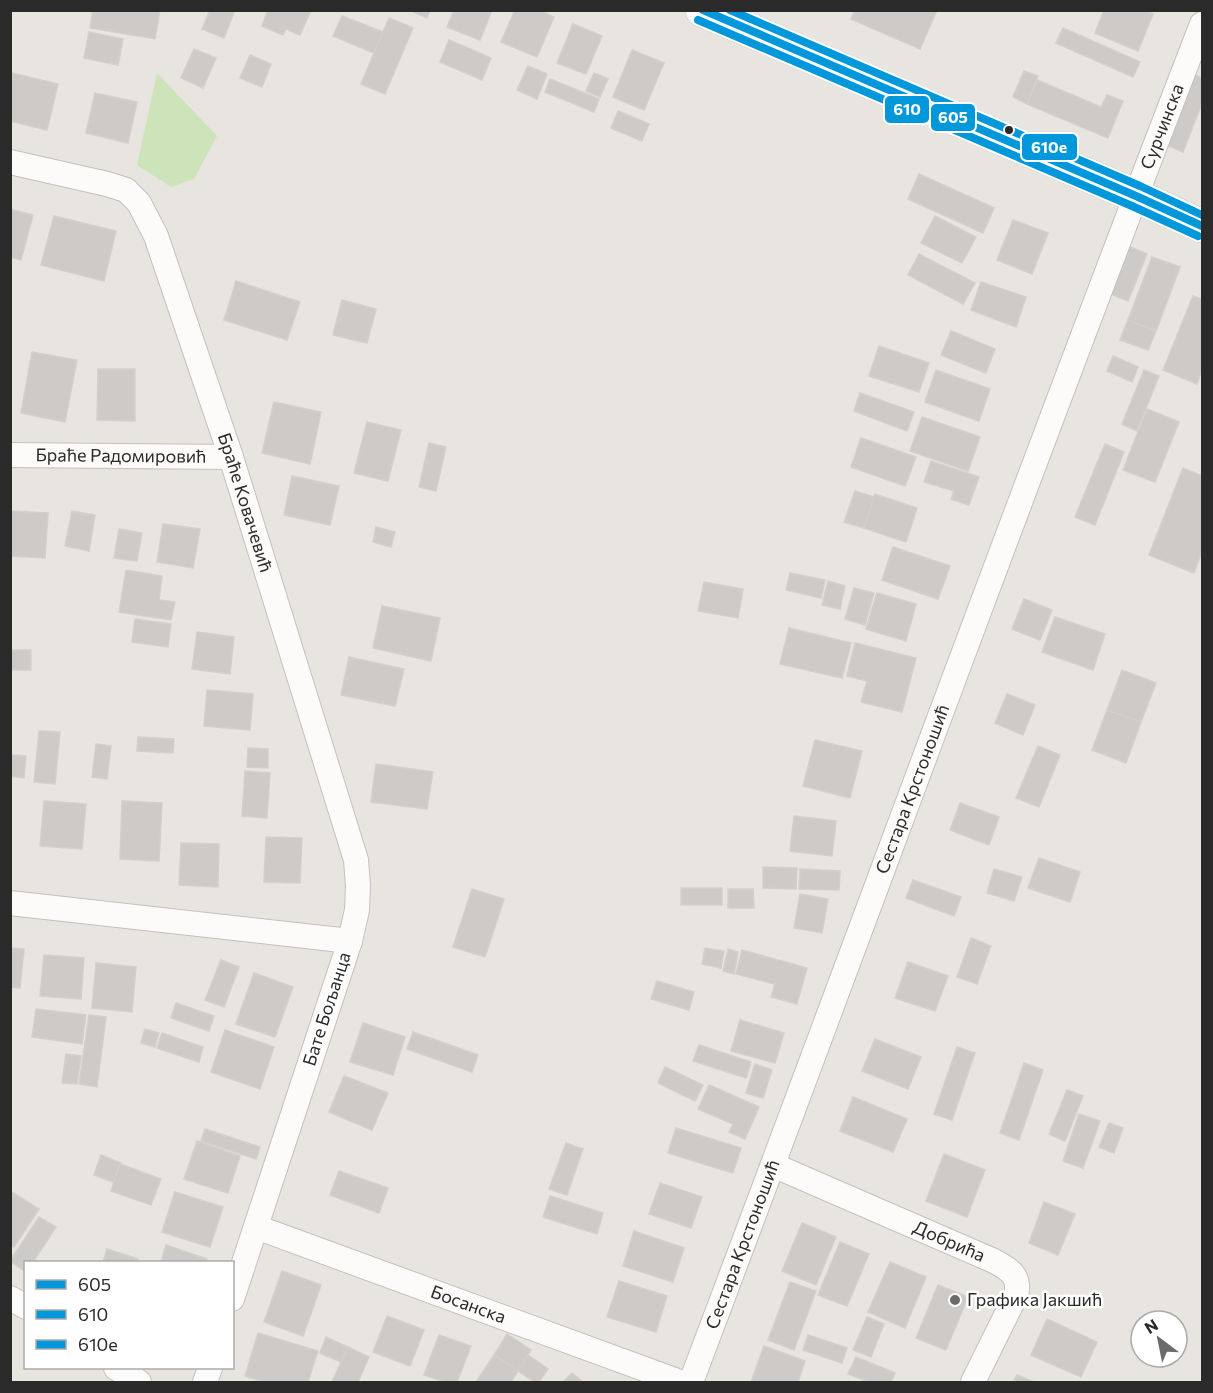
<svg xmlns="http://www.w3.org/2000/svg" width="1213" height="1393" font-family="Commissioner,sans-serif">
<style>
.green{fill:#cde3b9}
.building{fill:#cdcac7;stroke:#d3cfcc;stroke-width:1.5}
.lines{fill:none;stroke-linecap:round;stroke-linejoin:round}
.street-casing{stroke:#c2c0c1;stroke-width:26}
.secondary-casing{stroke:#c2c0c1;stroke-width:34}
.street{stroke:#fcfbfa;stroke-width:24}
.secondary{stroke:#fcfbfa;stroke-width:33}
.bus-1-casing{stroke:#fff;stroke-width:12}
.bus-2-casing{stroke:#fff;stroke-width:12}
.bus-3-casing{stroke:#fff;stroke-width:12}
.bus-1{stroke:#0098da;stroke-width:8}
.bus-2{stroke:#0098da;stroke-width:8}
.bus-3{stroke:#0098da;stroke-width:8}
.bus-dot{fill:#2a2a2a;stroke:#fff;stroke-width:2}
.poi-dot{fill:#6c6b6a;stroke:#fff;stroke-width:2}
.labels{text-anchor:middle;stroke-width:5;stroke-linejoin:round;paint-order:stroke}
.street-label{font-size:18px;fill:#2a2a2a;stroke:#fff}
.poi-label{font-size:18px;fill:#2a2a2a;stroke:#fff;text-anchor:start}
.line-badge{stroke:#fff;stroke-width:2}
.badge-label{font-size:16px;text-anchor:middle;font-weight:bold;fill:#fff}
</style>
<rect width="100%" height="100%" fill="#e8e4e0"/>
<!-- green -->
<path class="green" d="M 157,73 L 217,136 L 194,179 L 171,187 L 137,165 Z"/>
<!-- building -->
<g class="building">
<path d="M 93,10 L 160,10 L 155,39 L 90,28 Z"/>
<path d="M 210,10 L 235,10 L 224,38 L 202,29 Z"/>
<path d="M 268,10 L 311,10 L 300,35 L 286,29 L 283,35 L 262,26 Z"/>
<path d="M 409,10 L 430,10 L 427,18 Z"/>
<path d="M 454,10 L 492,10 L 480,40 L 447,27 Z"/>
<path d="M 515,10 L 539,10 L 554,17 L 537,57 L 501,42 Z"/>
<path d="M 855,10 L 937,10 L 920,49 L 851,19 Z"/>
<path d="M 1104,10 L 1144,10 L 1153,14 L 1138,51 L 1095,33 Z"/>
<path d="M 342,16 L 383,32 L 374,53 L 333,36 Z"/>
<path d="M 389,18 L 413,28 L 385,94 L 361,84 Z"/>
<path d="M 573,24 L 602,36 L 586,74 L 557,63 Z"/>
<path d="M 1063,28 L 1140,62 L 1133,77 L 1056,43 Z"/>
<path d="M 89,32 L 123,39 L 118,65 L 84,58 Z"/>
<path d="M 449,40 L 491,58 L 482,80 L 440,62 Z"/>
<path d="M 194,49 L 216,58 L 203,88 L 181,78 Z"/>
<path d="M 632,50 L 664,63 L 644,110 L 613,97 Z"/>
<path d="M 250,55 L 271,64 L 262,87 L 240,78 Z"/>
<path d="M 528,66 L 547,74 L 537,99 L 517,90 Z"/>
<path d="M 1024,71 L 1038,76 L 1027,104 L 1013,97 Z"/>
<path d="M 12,73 L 58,84 L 47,130 L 10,121 Z"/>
<path d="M 594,73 L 608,79 L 600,97 L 586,91 Z"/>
<path d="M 1192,73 L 1202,78 L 1202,103 L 1183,152 L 1164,144 Z"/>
<path d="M 550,79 L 599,99 L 594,112 L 545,92 Z"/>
<path d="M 1037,80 L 1101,107 L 1107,95 L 1123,101 L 1108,138 L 1027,104 Z"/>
<path d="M 95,93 L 137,102 L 128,143 L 86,133 Z"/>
<path d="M 618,111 L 649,124 L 642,141 L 611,128 Z"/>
<path d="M 919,174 L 994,208 L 983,233 L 908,199 Z"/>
<path d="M 10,209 L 33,215 L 21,260 L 10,257 Z"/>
<path d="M 54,216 L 116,231 L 104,281 L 41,265 Z"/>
<path d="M 935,216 L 976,237 L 962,263 L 921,243 Z"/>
<path d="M 1013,220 L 1048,233 L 1032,274 L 997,260 Z"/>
<path d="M 1130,247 L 1147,254 L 1128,301 L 1111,294 Z"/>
<path d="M 919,254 L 975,283 L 963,304 L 908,275 Z"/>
<path d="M 1152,257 L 1180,267 L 1156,331 L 1128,320 Z"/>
<path d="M 236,281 L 300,302 L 287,340 L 224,320 Z"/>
<path d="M 981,282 L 1026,297 L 1016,327 L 971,310 Z"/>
<path d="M 1193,296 L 1202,299 L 1202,369 L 1197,384 L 1163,370 Z"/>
<path d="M 342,300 L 376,309 L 367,343 L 333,335 Z"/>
<path d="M 1128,320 L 1156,331 L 1148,350 L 1120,340 Z"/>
<path d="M 951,331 L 995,349 L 986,373 L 941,355 Z"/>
<path d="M 879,346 L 929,363 L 919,392 L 869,376 Z"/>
<path d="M 32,352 L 77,360 L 65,422 L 21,413 Z"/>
<path d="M 1113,356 L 1138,367 L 1132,382 L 1107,371 Z"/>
<path d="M 98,369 L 135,369 L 135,421 L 97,420 Z"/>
<path d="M 936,370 L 990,389 L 979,421 L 925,402 Z"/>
<path d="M 1144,370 L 1159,376 L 1137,431 L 1122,424 Z"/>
<path d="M 860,393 L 914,412 L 907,431 L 854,411 Z"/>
<path d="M 274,402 L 321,412 L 310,464 L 262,453 Z"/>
<path d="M 1147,409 L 1179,422 L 1155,482 L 1123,470 Z"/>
<path d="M 922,417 L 980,437 L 968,471 L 910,451 Z"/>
<path d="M 367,422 L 401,430 L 388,481 L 354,473 Z"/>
<path d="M 861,438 L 916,457 L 905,486 L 851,467 Z"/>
<path d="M 429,443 L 446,447 L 436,491 L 419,487 Z"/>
<path d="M 1105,444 L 1124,452 L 1095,525 L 1075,517 Z"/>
<path d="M 931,461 L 979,477 L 969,505 L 951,499 L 954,491 L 924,482 Z"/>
<path d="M 1183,468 L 1202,476 L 1202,551 L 1194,573 L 1149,555 Z"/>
<path d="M 292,476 L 339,486 L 330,525 L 284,515 Z"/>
<path d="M 855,491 L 874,497 L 864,528 L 844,522 Z"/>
<path d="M 875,494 L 917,508 L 906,542 L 864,528 Z"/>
<path d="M 10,511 L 48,513 L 45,558 L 10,556 Z"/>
<path d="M 72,511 L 95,515 L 89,551 L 65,546 Z"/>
<path d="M 163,524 L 200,529 L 193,568 L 157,562 Z"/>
<path d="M 376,527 L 395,532 L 391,547 L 373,542 Z"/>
<path d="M 119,529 L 142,533 L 137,561 L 114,558 Z"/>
<path d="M 893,547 L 950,566 L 938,599 L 882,580 Z"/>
<path d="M 126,570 L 162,576 L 159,600 L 175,602 L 171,620 L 119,612 Z"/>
<path d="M 790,573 L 825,580 L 821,598 L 786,590 Z"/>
<path d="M 828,581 L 845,586 L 840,609 L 822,605 Z"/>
<path d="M 704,582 L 743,589 L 738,618 L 698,611 Z"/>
<path d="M 854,588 L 874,593 L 865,625 L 845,619 Z"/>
<path d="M 877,593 L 916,604 L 906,641 L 866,629 Z"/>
<path d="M 1024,599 L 1052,610 L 1040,640 L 1012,629 Z"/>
<path d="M 382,606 L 440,618 L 431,661 L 373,648 Z"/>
<path d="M 1055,617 L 1105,634 L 1093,670 L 1042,652 Z"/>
<path d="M 135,619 L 171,624 L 168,647 L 132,642 Z"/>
<path d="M 789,628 L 851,643 L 842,678 L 780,664 Z"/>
<path d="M 197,632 L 234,637 L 230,674 L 192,669 Z"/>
<path d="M 855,643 L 916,658 L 902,712 L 861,702 L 867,681 L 847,676 Z"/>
<rect x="10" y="650" width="21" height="20"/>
<path d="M 349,657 L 404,669 L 395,706 L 341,695 Z"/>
<path d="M 1122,670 L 1156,683 L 1141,722 L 1107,710 Z"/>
<path d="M 207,690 L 253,694 L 250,730 L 204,726 Z"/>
<path d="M 1007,694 L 1035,705 L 1023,735 L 995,723 Z"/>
<path d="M 1107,710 L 1141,722 L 1126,763 L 1092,750 Z"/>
<path d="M 39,731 L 60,732 L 55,784 L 34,782 Z"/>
<path d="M 138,737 L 174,739 L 173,753 L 137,751 Z"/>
<path d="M 815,740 L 862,751 L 850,798 L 803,786 Z"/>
<path d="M 96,744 L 111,746 L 107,779 L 92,777 Z"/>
<path d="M 1038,746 L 1060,755 L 1039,807 L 1016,798 Z"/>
<path d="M 248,748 L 268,749 L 268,768 L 247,767 Z"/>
<path d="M 10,755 L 26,756 L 24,778 L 10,776 Z"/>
<path d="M 376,764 L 433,772 L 427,809 L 371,802 Z"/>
<path d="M 245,771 L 270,773 L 267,818 L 242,816 Z"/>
<path d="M 44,801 L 86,804 L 82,849 L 40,846 Z"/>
<path d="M 122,801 L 162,803 L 159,861 L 120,859 Z"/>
<path d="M 960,803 L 999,817 L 989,845 L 950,830 Z"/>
<path d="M 794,816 L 836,821 L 832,856 L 790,851 Z"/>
<path d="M 266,837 L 302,838 L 300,883 L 264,882 Z"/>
<path d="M 181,843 L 219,844 L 218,887 L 179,885 Z"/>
<path d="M 1039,858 L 1080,872 L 1070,902 L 1028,888 Z"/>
<path d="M 763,867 L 797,868 L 796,889 L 763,888 Z"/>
<path d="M 800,869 L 840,871 L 839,890 L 799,889 Z"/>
<path d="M 994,869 L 1022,877 L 1014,901 L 987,893 Z"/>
<path d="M 913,880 L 961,897 L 954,916 L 906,898 Z"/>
<rect x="681" y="888" width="41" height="17"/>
<path d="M 472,889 L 504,899 L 485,957 L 453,947 Z"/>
<path d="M 728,889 L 753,889 L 754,908 L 728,908 Z"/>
<path d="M 800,894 L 828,899 L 822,933 L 794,928 Z"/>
<path d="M 971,938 L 991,946 L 977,984 L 957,977 Z"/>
<path d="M 10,948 L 24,949 L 20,988 L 10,987 Z"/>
<path d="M 705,948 L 724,951 L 721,968 L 702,964 Z"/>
<path d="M 728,949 L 738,952 L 734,974 L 723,971 Z"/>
<path d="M 742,950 L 807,968 L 797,1004 L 771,997 L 775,984 L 736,974 Z"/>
<path d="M 44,955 L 84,958 L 81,999 L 40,996 Z"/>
<path d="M 221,960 L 239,967 L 224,1007 L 205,1000 Z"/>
<path d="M 908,962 L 948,976 L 935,1011 L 895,998 Z"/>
<path d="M 96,963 L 136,967 L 132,1012 L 92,1008 Z"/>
<path d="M 254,973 L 293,987 L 275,1037 L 236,1024 Z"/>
<path d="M 657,981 L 694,992 L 689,1010 L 651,999 Z"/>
<path d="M 176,1003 L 214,1016 L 209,1031 L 171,1018 Z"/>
<path d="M 36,1009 L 86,1015 L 82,1044 L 32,1037 Z"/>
<path d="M 89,1015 L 106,1017 L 97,1087 L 79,1084 Z"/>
<path d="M 740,1020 L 784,1033 L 775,1063 L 731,1051 Z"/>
<path d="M 363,1023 L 405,1037 L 393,1075 L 350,1062 Z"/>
<path d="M 145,1029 L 159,1033 L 155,1047 L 141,1043 Z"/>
<path d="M 225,1030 L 274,1047 L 260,1089 L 211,1072 Z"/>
<path d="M 413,1032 L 478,1055 L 472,1072 L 407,1049 Z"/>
<path d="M 162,1033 L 203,1047 L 199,1062 L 157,1048 Z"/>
<path d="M 875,1039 L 921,1057 L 908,1089 L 862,1071 Z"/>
<path d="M 699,1045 L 751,1062 L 746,1078 L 693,1061 Z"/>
<path d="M 957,1047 L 975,1053 L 952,1120 L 934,1114 Z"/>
<path d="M 66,1054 L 81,1056 L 77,1084 L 62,1083 Z"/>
<path d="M 1024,1063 L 1043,1070 L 1019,1140 L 1000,1133 Z"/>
<path d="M 755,1064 L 772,1070 L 763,1098 L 746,1093 Z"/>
<path d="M 665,1067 L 703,1085 L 695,1101 L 658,1083 Z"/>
<path d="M 344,1076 L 388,1093 L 372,1130 L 329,1112 Z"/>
<path d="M 709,1085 L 759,1107 L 745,1139 L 729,1132 L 733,1124 L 698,1109 Z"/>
<path d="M 1067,1090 L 1083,1096 L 1065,1141 L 1049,1134 Z"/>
<path d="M 853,1097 L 907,1119 L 893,1152 L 840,1131 Z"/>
<path d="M 1079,1114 L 1100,1121 L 1083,1168 L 1063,1161 Z"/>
<path d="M 1109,1123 L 1123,1128 L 1114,1153 L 1099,1147 Z"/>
<path d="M 676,1128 L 741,1148 L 733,1173 L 668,1153 Z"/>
<path d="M 205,1129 L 260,1147 L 256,1159 L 201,1141 Z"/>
<path d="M 197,1141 L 240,1156 L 228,1193 L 184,1179 Z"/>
<path d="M 566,1143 L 583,1149 L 567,1195 L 549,1189 Z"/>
<path d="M 944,1154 L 985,1170 L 967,1217 L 926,1201 Z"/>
<path d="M 101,1155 L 121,1163 L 113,1182 L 94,1175 Z"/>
<path d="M 120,1164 L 161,1179 L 151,1205 L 111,1191 Z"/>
<path d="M 339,1171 L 388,1188 L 379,1213 L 330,1195 Z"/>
<path d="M 660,1183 L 702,1197 L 691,1228 L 649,1214 Z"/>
<path d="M 10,1191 L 39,1209 L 14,1247 L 10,1245 Z"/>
<path d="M 175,1192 L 223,1207 L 210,1247 L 162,1232 Z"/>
<path d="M 550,1196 L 603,1213 L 597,1234 L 543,1217 Z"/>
<path d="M 1044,1202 L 1075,1214 L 1058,1255 L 1029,1243 Z"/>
<path d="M 39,1217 L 56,1227 L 33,1262 L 26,1262 L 26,1272 L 10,1261 Z"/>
<path d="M 802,1223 L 836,1237 L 816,1285 L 782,1271 Z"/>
<path d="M 634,1231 L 684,1248 L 673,1282 L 623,1266 Z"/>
<path d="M 840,1242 L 869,1254 L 847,1306 L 818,1295 Z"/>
<path d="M 166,1245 L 207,1259 L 206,1262 L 161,1262 Z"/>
<path d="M 107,1249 L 138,1259 L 136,1262 L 103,1262 Z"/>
<path d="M 890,1262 L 926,1277 L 905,1328 L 868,1312 Z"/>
<path d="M 282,1271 L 321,1285 L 303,1336 L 264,1322 Z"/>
<path d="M 619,1281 L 667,1296 L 656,1332 L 607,1317 Z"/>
<path d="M 790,1282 L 816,1291 L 794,1350 L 768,1340 Z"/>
<path d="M 938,1285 L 968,1297 L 946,1350 L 916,1338 Z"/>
<path d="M 387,1316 L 424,1330 L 410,1366 L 373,1352 Z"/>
<path d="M 867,1317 L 884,1324 L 871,1357 L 853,1350 Z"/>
<path d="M 1047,1319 L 1097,1342 L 1081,1377 L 1031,1355 Z"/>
<path d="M 258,1333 L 318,1351 L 308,1382 L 264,1382 L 245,1376 Z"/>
<path d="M 507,1334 L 531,1350 L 518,1371 L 494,1355 Z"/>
<path d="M 439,1335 L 471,1346 L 457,1382 L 445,1382 L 424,1375 Z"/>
<path d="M 808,1335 L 847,1348 L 842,1363 L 803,1350 Z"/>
<path d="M 326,1337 L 348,1347 L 341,1362 L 320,1353 Z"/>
<path d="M 764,1346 L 805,1361 L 798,1382 L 751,1382 Z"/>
<path d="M 348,1347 L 369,1357 L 358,1382 L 332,1382 Z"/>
<path d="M 494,1355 L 518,1371 L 511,1382 L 476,1382 Z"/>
<path d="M 528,1355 L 548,1369 L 539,1382 L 535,1382 L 518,1371 Z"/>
<path d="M 856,1357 L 895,1373 L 891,1382 L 869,1382 L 848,1374 Z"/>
<path d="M 572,1373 L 583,1382 L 563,1382 Z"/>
<path d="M 1017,1375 L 1034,1382 L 1013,1382 Z"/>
</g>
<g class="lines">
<!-- street casing -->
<g class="street-casing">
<g id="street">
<path id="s1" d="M 10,162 L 107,184 L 126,190 L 139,203 L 156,236 L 231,457 L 356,860 L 358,885 L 357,910 L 350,941 L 232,1299"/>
<path id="s2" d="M 10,455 L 231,457"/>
<path d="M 10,903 L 350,941"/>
<path id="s3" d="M 773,1165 L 994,1261 C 1009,1269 1021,1276 1016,1295 L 973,1382"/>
<path id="s4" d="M 256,1227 L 680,1382"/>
<path d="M 10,1298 L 26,1307"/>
<path d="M 116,1368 L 139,1382"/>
<path d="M 205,1382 L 210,1368"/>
<path id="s5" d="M 691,1382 C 862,930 1027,475 1202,24"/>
</g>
</g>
<!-- secondary casing -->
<g class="secondary-casing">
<path id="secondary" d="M 702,10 L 1136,196 L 1202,226"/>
</g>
<!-- street -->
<use href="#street" class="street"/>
<!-- secondary -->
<use href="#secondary" class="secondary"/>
<!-- bus-1 casing -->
<g class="bus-1-casing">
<path id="bus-1" d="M 703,10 L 1136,196 L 1202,226"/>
</g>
<!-- bus-2 casing -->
<g class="bus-2-casing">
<path id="bus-2" d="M 698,20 L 1132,206 L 1198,236"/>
</g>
<!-- bus-3 casing -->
<g class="bus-3-casing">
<path id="bus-3" d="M 730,10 L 1140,186 L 1202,215"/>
</g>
<!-- bus-1 -->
<use href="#bus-1" class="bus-1"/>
<!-- bus-2 -->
<use href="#bus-2" class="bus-2"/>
<!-- bus-3 -->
<use href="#bus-3" class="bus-3"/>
</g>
<!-- markers -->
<circle class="bus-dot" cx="1009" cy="130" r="5"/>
<circle class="poi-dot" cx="955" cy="1300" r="6"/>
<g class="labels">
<!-- street labels -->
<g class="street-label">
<text dy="6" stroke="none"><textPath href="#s5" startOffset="1341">Сурчинска</textPath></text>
<text dy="6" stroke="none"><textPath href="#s2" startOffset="111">Браће Радомировић</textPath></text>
<text dy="6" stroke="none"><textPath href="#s1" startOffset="456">Браће Ковачевић</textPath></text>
<text dy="6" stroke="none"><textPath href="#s5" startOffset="633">Сестара Крстоношић</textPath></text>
<text transform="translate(327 1009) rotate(-72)" y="6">Бате Бољанца</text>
<text dy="6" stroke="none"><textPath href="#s3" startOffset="192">Добрића</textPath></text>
<text dy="6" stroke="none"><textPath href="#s5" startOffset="147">Сестара Крстоношић</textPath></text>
<text dy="6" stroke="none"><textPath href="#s4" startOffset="226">Босанска</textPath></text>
</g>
<!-- poi labels -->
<g class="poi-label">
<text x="967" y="1306">Графика Јакшић</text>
</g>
</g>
<g class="line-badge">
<rect x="884" y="95" width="46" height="29" rx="6" fill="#0098da"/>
<rect x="930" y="103" width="46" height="29" rx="6" fill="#0098da"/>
<rect x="1021" y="133" width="57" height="28" rx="6" fill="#0098da"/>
</g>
<g class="badge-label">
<text x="907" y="115">610</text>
<text x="953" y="123">605</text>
<text x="1049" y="153">610e</text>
</g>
<!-- border -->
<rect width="1213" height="1393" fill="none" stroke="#2a2a2a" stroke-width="24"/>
<!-- legend -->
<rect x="24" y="1261" width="210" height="108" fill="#ffffff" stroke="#aaaaaa" stroke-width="1.5"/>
<rect x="36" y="1280" width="30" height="9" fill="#0098da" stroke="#aaaaaa" stroke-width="1.5"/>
<text x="78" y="1291" font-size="18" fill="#2a2a2a">605</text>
<rect x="36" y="1310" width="30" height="9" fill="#0098da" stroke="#aaaaaa" stroke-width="1.5"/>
<text x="78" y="1321" font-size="18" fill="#2a2a2a">610</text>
<rect x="36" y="1340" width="30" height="9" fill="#0098da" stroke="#aaaaaa" stroke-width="1.5"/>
<text x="78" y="1351" font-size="18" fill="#2a2a2a">610e</text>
<!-- north arrow -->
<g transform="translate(1159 1339) rotate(328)"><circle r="28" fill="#ffffff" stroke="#aaaaaa" stroke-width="1.5"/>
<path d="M0-4.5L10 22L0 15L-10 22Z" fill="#6c6b6a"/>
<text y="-9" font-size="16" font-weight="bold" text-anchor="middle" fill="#2a2a2a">N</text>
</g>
</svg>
